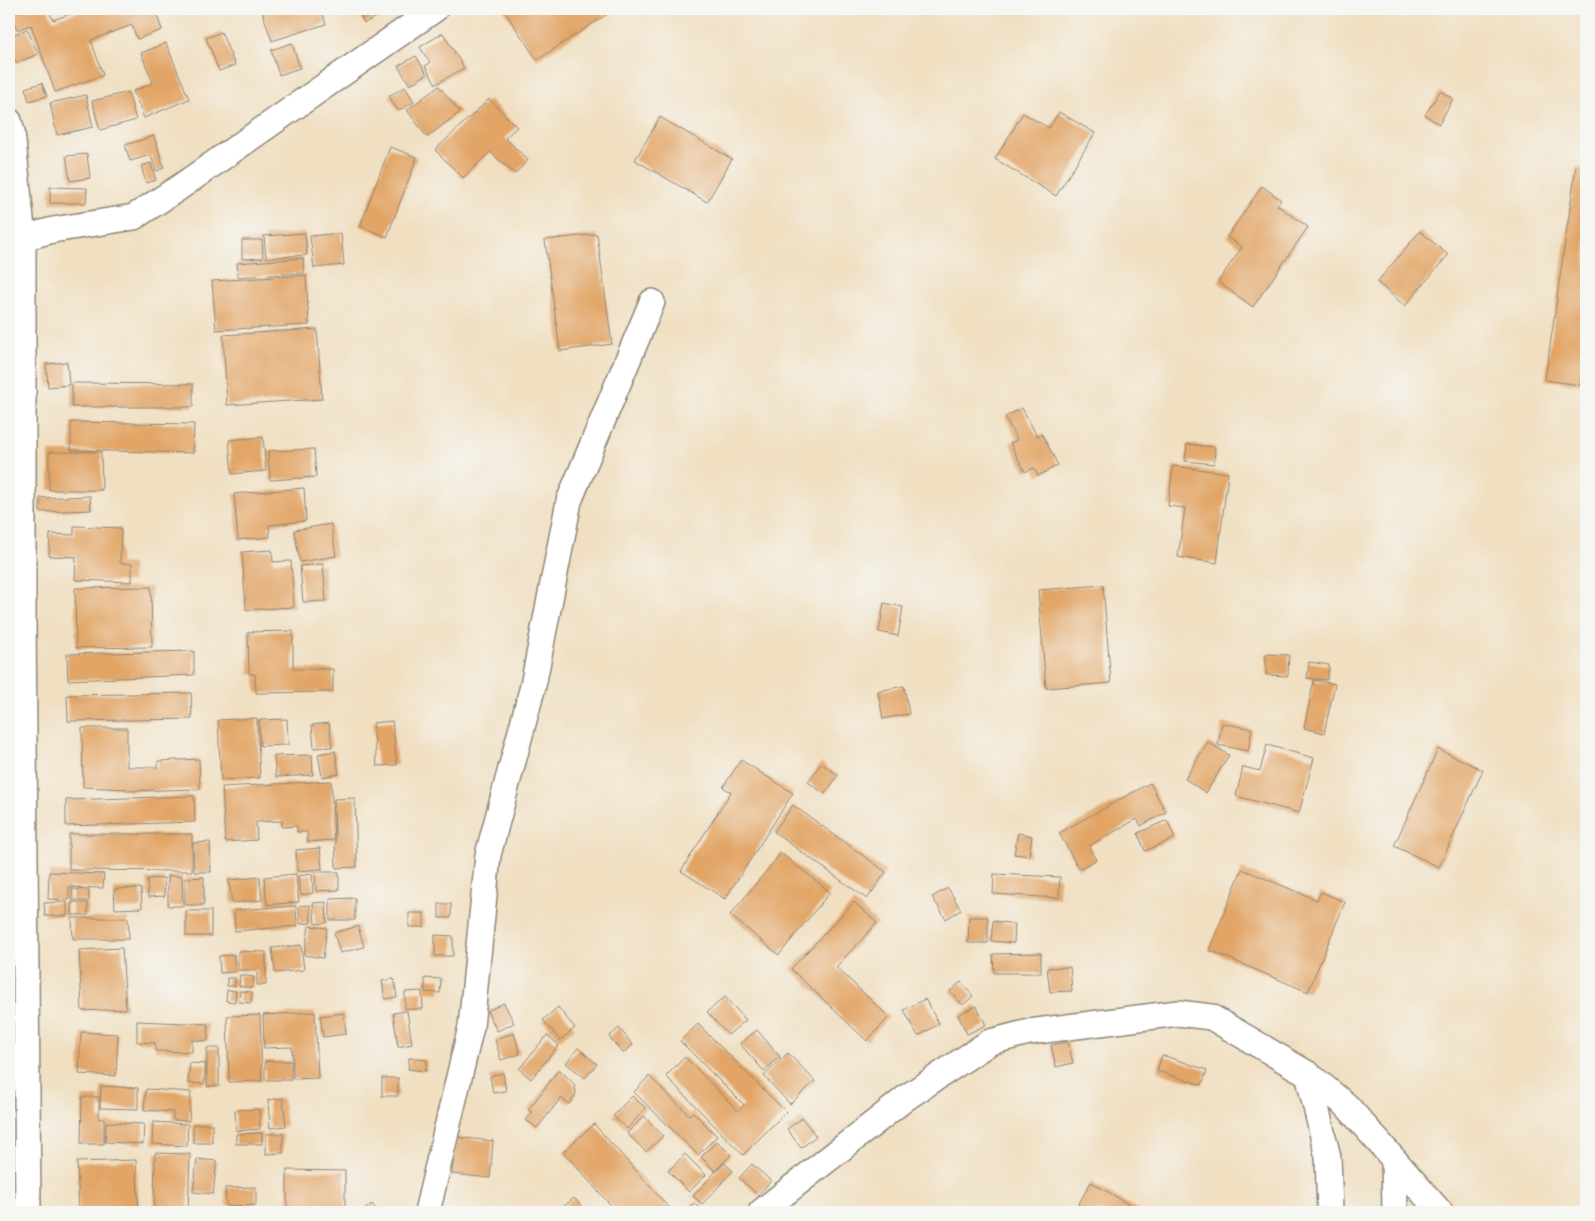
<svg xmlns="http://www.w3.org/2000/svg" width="1595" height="1221" font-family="'Sorts Mill Goudy',serif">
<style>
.building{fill:#e2a566}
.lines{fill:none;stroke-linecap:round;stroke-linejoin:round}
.minor-casing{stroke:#8e8576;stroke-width:28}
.minor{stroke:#fff;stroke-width:25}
</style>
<rect width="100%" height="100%" fill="#f6f6f2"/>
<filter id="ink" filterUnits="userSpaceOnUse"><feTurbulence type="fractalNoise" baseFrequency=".02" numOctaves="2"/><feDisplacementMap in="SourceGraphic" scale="10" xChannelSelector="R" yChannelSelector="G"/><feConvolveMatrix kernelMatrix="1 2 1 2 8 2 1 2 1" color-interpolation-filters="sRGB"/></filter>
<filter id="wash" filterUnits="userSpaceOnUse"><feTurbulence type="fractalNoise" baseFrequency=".0096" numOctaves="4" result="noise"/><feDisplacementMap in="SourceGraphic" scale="20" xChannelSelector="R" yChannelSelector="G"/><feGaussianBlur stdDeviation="1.12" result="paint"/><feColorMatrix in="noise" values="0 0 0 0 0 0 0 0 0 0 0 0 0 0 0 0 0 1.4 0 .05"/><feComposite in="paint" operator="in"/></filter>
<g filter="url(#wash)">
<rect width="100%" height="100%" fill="#f0dfc1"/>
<g id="blocks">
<!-- building -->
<g class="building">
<path d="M 24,9 L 48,9 L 53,20 L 85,9 L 155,9 L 162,30 L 137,39 L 132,25 L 91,40 L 103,75 L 55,92 L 31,25 L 17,30 L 11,14 Z"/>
<path d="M 261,9 L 321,9 L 326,24 L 272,41 Z"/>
<path d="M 357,9 L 394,9 L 364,23 Z"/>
<path d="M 503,9 L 615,9 L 537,60 Z"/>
<path d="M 27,29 L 38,54 L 16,63 L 9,45 L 9,36 Z"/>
<path d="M 221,32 L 235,65 L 219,71 L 206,38 Z"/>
<path d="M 443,33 L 464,68 L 436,84 L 425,66 L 430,63 L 420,47 Z"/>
<path d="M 166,43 L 189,99 L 144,118 L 133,91 L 153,83 L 141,53 Z"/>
<path d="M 292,43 L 300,68 L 279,75 L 271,50 Z"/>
<path d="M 416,56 L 427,74 L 410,85 L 398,66 Z"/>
<path d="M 42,83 L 47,96 L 29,101 L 25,88 Z"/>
<path d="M 439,86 L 460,112 L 427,137 L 407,110 Z"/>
<path d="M 405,87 L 414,102 L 398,111 L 389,96 Z"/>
<path d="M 1440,91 L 1453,99 L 1439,124 L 1425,115 Z"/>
<path d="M 128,92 L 136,120 L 100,130 L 92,101 Z"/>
<path d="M 86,95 L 93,127 L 57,135 L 50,103 Z"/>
<path d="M 489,99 L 517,127 L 505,138 L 528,160 L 515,174 L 490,152 L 463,178 L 435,150 Z"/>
<path d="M 1059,112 L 1095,133 L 1056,196 L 995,159 L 1023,113 L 1049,128 Z"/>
<path d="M 660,117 L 732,159 L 707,202 L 635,160 Z"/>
<path d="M 154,136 L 164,168 L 156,171 L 151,155 L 130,161 L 125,145 Z"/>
<path d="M 390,147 L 417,157 L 387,237 L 360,226 Z"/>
<path d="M 87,154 L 90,178 L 70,181 L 66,156 Z"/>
<path d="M 151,163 L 156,180 L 146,183 L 141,166 Z"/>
<path d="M 1576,167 L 1586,168 L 1586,342 L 1580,385 L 1545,380 Z"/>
<path d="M 1262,186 L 1281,200 L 1277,205 L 1308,227 L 1253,307 L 1218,282 L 1242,247 L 1227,237 Z"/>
<path d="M 50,187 L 87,188 L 86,203 L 50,203 Z"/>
<path d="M 1420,231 L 1448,255 L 1405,306 L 1377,282 Z"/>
<path d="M 305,233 L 307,255 L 266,258 L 264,236 Z"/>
<path d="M 341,233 L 344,265 L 314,268 L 310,236 Z"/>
<path d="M 597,234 L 612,344 L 560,351 L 545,240 Z"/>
<path d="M 242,240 L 262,240 L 263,258 L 242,259 Z"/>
<path d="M 303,258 L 304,273 L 238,277 L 237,263 Z"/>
<path d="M 306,275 L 309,325 L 216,330 L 212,281 Z"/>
<path d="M 317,329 L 322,399 L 227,405 L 223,335 Z"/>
<path d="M 67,362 L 69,385 L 48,387 L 46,364 Z"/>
<path d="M 72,383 L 193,384 L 193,407 L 72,407 Z"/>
<path d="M 1022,408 L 1037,436 L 1042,434 L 1058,465 L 1038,476 L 1034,468 L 1025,472 L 1010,443 L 1017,440 L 1005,417 Z"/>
<path d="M 71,422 L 194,424 L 193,453 L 71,450 Z"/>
<path d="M 263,437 L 266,471 L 232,474 L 229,440 Z"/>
<path d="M 1187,444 L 1215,447 L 1214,464 L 1185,461 Z"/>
<path d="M 314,449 L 316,477 L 270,480 L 268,451 Z"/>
<path d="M 49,452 L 101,452 L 102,490 L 49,490 Z"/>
<path d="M 1173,466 L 1228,473 L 1217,563 L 1178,557 L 1185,508 L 1168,506 Z"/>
<path d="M 304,488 L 306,521 L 269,525 L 270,537 L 238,540 L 234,494 Z"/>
<path d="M 90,496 L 91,510 L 40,512 L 40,498 Z"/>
<path d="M 331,524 L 336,556 L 300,562 L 294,530 Z"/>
<path d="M 74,526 L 121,528 L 120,563 L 132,564 L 132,582 L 75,580 L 76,557 L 49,556 L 50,534 L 74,535 Z"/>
<path d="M 272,550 L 273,562 L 291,561 L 294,607 L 246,610 L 242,552 Z"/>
<path d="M 323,564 L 326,601 L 303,602 L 300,566 Z"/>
<path d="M 1103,585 L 1111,683 L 1046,688 L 1038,590 Z"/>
<path d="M 151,587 L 152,647 L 76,648 L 75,588 Z"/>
<path d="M 884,603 L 903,607 L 898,636 L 879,632 Z"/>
<path d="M 293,631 L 293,669 L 333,669 L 333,692 L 256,693 L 255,674 L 249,674 L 248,632 Z"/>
<path d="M 194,651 L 194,675 L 68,680 L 67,654 Z"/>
<path d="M 1266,654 L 1289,655 L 1288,676 L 1266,675 Z"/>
<path d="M 1309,662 L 1329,665 L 1327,680 L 1307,678 Z"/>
<path d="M 1314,680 L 1335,684 L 1324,733 L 1304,728 Z"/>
<path d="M 904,686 L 909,714 L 883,719 L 878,691 Z"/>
<path d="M 191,693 L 192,719 L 68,721 L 67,695 Z"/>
<path d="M 257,718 L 260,778 L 221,780 L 218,720 Z"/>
<path d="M 287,719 L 288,745 L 260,746 L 259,720 Z"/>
<path d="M 392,721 L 397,765 L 377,766 L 373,723 Z"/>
<path d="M 329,723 L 332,747 L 314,748 L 312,725 Z"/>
<path d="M 1222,723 L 1252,729 L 1248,751 L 1218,745 Z"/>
<path d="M 82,728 L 127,728 L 127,767 L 158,767 L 158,761 L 199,759 L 200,789 L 127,791 L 127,789 L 83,787 Z"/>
<path d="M 1208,742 L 1229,755 L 1206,793 L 1185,779 Z"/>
<path d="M 1267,745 L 1314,758 L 1299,813 L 1236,796 L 1243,767 L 1260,771 Z"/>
<path d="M 1438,749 L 1483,770 L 1439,867 L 1394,846 Z"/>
<path d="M 335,751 L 339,774 L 322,777 L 318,754 Z"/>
<path d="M 312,755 L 313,775 L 276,777 L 274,756 Z"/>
<path d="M 741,760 L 793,793 L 725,899 L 681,871 L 731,792 L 723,787 Z"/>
<path d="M 821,763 L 838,775 L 825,794 L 808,782 Z"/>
<path d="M 331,781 L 334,840 L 307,842 L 307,832 L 297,832 L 297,826 L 282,827 L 282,821 L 256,822 L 257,840 L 225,842 L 222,787 Z"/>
<path d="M 1150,783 L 1166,812 L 1141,826 L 1137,819 L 1089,846 L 1096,860 L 1079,869 L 1059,833 Z"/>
<path d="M 194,796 L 195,822 L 66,826 L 66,800 Z"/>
<path d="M 355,798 L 357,867 L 336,868 L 334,799 Z"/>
<path d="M 793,805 L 886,872 L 867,899 L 774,832 Z"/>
<path d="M 1167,820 L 1175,838 L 1145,851 L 1138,833 Z"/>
<path d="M 1018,833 L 1032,836 L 1029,856 L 1014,854 Z"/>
<path d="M 69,834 L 192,834 L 192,871 L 69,870 Z"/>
<path d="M 210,842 L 211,872 L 194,872 L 193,843 Z"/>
<path d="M 320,848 L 322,869 L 297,871 L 296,850 Z"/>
<path d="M 781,853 L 830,892 L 779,955 L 730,915 Z"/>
<path d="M 1242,869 L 1317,900 L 1321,892 L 1345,902 L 1308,992 L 1209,950 Z"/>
<path d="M 49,872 L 104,874 L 103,888 L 69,887 L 69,900 L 48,899 Z"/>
<path d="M 315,872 L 339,872 L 339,890 L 316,891 Z"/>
<path d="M 296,874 L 299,902 L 267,905 L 264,877 Z"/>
<path d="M 312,874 L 313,893 L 301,895 L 298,876 Z"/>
<path d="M 994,874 L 1060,877 L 1059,898 L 993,894 Z"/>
<path d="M 168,876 L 182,876 L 183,906 L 168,906 Z"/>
<path d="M 204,877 L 204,905 L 185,905 L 185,878 Z"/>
<path d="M 260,877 L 262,900 L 232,903 L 229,880 Z"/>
<path d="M 164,878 L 165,896 L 148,897 L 147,879 Z"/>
<path d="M 141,888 L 142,908 L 115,909 L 114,889 Z"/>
<path d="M 948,888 L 961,910 L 946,919 L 932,897 Z"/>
<path d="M 72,889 L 89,890 L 89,901 L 72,900 Z"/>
<path d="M 355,898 L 355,920 L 330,920 L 330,899 Z"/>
<path d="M 67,902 L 67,916 L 45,916 L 44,903 Z"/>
<path d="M 72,902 L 88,903 L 88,915 L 72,915 Z"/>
<path d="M 326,902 L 327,923 L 315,924 L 313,903 Z"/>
<path d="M 854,902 L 877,923 L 836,967 L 889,1017 L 867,1041 L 791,969 Z"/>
<rect x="439" y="904" width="12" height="14"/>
<path d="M 310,905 L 311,923 L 300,924 L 299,906 Z"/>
<path d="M 296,906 L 297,926 L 235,931 L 234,910 Z"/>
<rect x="186" y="911" width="25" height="25"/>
<rect x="409" y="913" width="15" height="14"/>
<path d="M 969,917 L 988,917 L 988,943 L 968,943 Z"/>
<path d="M 72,918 L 128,918 L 129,939 L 73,939 Z"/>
<path d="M 993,921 L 1015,924 L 1014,943 L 991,941 Z"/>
<path d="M 309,926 L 327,928 L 323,958 L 304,955 Z"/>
<path d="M 358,926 L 364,947 L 340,953 L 334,933 Z"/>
<path d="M 435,935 L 453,936 L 453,956 L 435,956 Z"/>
<path d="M 301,945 L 304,970 L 275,973 L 272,948 Z"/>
<path d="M 122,948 L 126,1009 L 82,1011 L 79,950 Z"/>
<path d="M 238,951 L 266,952 L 266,985 L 257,985 L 257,970 L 238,970 Z"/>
<path d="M 1041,953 L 1041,973 L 994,973 L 993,954 Z"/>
<path d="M 234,955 L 235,972 L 220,973 L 219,956 Z"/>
<path d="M 1070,967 L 1072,991 L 1050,992 L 1047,968 Z"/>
<path d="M 240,975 L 254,977 L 252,988 L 239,986 Z"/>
<rect x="227" y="978" width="8" height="8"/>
<path d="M 425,978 L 441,979 L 440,993 L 425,992 Z"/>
<path d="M 394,979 L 397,997 L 385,999 L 382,981 Z"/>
<path d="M 961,982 L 973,996 L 963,1005 L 950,991 Z"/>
<path d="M 227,990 L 236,991 L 235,1002 L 226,1001 Z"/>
<path d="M 240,991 L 252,992 L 251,1003 L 239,1002 Z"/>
<path d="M 422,991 L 423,1009 L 405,1009 L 405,992 Z"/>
<path d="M 725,997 L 746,1020 L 728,1035 L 707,1012 Z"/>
<path d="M 925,999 L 939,1024 L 918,1036 L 904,1010 Z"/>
<path d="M 504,1003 L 514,1023 L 497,1031 L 487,1011 Z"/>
<path d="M 976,1006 L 986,1025 L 967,1034 L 958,1015 Z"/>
<path d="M 558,1007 L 575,1028 L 560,1040 L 543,1020 Z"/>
<path d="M 407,1011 L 412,1044 L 398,1047 L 393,1013 Z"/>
<path d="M 315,1012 L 318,1078 L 293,1079 L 292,1047 L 264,1048 L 263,1015 Z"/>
<path d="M 344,1013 L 346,1034 L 323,1037 L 320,1016 Z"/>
<path d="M 260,1015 L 262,1081 L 229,1082 L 227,1016 Z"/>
<path d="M 137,1021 L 208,1024 L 208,1041 L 192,1040 L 192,1052 L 155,1051 L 155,1043 L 137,1042 Z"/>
<path d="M 698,1024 L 786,1112 L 743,1155 L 666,1076 L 685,1057 L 738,1111 L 744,1105 L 680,1041 Z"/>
<path d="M 619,1028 L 633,1045 L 623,1053 L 609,1037 Z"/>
<path d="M 757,1030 L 780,1057 L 764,1071 L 740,1044 Z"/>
<path d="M 81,1032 L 118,1034 L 116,1076 L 79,1074 Z"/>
<path d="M 514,1033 L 520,1054 L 501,1060 L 495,1039 Z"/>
<path d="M 547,1035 L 559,1045 L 531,1079 L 519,1069 Z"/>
<path d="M 1068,1042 L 1073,1063 L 1056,1067 L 1051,1045 Z"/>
<rect x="207" y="1048" width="12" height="38"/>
<path d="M 578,1048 L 597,1064 L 585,1078 L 566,1063 Z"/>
<path d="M 788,1053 L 815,1081 L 790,1104 L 764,1076 Z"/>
<path d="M 1162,1055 L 1207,1070 L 1202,1085 L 1157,1071 Z"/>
<path d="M 409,1058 L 427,1060 L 426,1071 L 408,1069 Z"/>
<rect x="265" y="1061" width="26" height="19"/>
<path d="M 190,1063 L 206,1064 L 204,1084 L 188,1083 Z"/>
<path d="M 559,1069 L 575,1085 L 576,1094 L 569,1104 L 561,1098 L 537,1128 L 526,1120 L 532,1112 L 528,1110 Z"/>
<path d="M 503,1073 L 506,1091 L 493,1093 L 490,1076 Z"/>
<path d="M 649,1076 L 689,1115 L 693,1112 L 717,1136 L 698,1155 L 634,1092 Z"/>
<rect x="382" y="1078" width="16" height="18"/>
<path d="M 101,1086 L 138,1088 L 138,1109 L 100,1108 Z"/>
<path d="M 146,1089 L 191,1092 L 189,1121 L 173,1120 L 173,1112 L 144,1110 Z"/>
<path d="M 632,1096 L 646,1108 L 627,1129 L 613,1116 Z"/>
<path d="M 82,1097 L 99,1097 L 99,1119 L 104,1119 L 104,1144 L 81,1144 Z"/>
<path d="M 283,1098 L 286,1126 L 270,1128 L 268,1100 Z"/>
<path d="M 259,1109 L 260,1129 L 236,1131 L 235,1110 Z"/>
<path d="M 644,1116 L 663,1136 L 646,1152 L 627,1133 Z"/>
<path d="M 802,1118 L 816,1136 L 801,1148 L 787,1129 Z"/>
<path d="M 106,1122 L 144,1124 L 143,1144 L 105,1142 Z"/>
<path d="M 153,1122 L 188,1124 L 187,1146 L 152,1144 Z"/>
<rect x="193" y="1124" width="19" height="19"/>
<path d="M 594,1124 L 673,1212 L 617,1212 L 563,1152 Z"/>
<path d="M 262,1133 L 262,1144 L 236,1144 L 236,1134 Z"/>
<path d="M 266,1134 L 283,1134 L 283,1153 L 266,1154 Z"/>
<path d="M 456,1137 L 493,1141 L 490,1178 L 452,1174 Z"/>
<path d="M 717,1141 L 731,1155 L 715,1171 L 701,1157 Z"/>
<path d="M 155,1153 L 190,1154 L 188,1212 L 154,1211 Z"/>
<path d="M 685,1154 L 706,1175 L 689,1192 L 668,1171 Z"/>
<path d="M 197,1159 L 217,1161 L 213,1194 L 193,1192 Z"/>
<path d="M 136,1160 L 139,1212 L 79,1212 L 77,1162 Z"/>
<path d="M 724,1163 L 733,1171 L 702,1204 L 693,1196 Z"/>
<path d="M 752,1164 L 771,1181 L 758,1195 L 739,1178 Z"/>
<path d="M 287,1170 L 345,1171 L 345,1212 L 287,1212 Z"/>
<path d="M 1091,1182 L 1142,1212 L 1074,1212 Z"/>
<path d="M 256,1187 L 256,1205 L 226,1206 L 225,1188 Z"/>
<path d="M 574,1198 L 587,1212 L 557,1212 Z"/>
<path d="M 694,1203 L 704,1212 L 684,1212 Z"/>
<path d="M 372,1204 L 378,1212 L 360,1212 Z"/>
</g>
</g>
</g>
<g filter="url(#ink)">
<use href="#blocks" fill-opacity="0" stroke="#8e8576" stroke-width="1"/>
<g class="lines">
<!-- minor casing -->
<g class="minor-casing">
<g id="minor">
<path d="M 9,121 L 12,132 L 23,238 L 23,619 L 28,1212"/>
<path d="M 23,238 L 53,230 L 134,217 L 180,187 L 435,9"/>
<path d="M 1308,1074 L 1328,1157 L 1330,1212"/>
<path d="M 1394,1160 L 1395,1212"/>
<path d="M 427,1212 L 471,1027 L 488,855 L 533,686 L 569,501 L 652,302"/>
<path d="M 761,1212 L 907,1097 L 990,1042 L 1029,1032 L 1178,1013 L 1211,1017 L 1308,1074 L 1347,1106 L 1440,1212"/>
</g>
</g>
<!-- minor -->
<use href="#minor" class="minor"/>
</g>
</g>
<!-- margin -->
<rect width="1595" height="1221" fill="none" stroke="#f6f6f2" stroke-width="30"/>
</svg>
